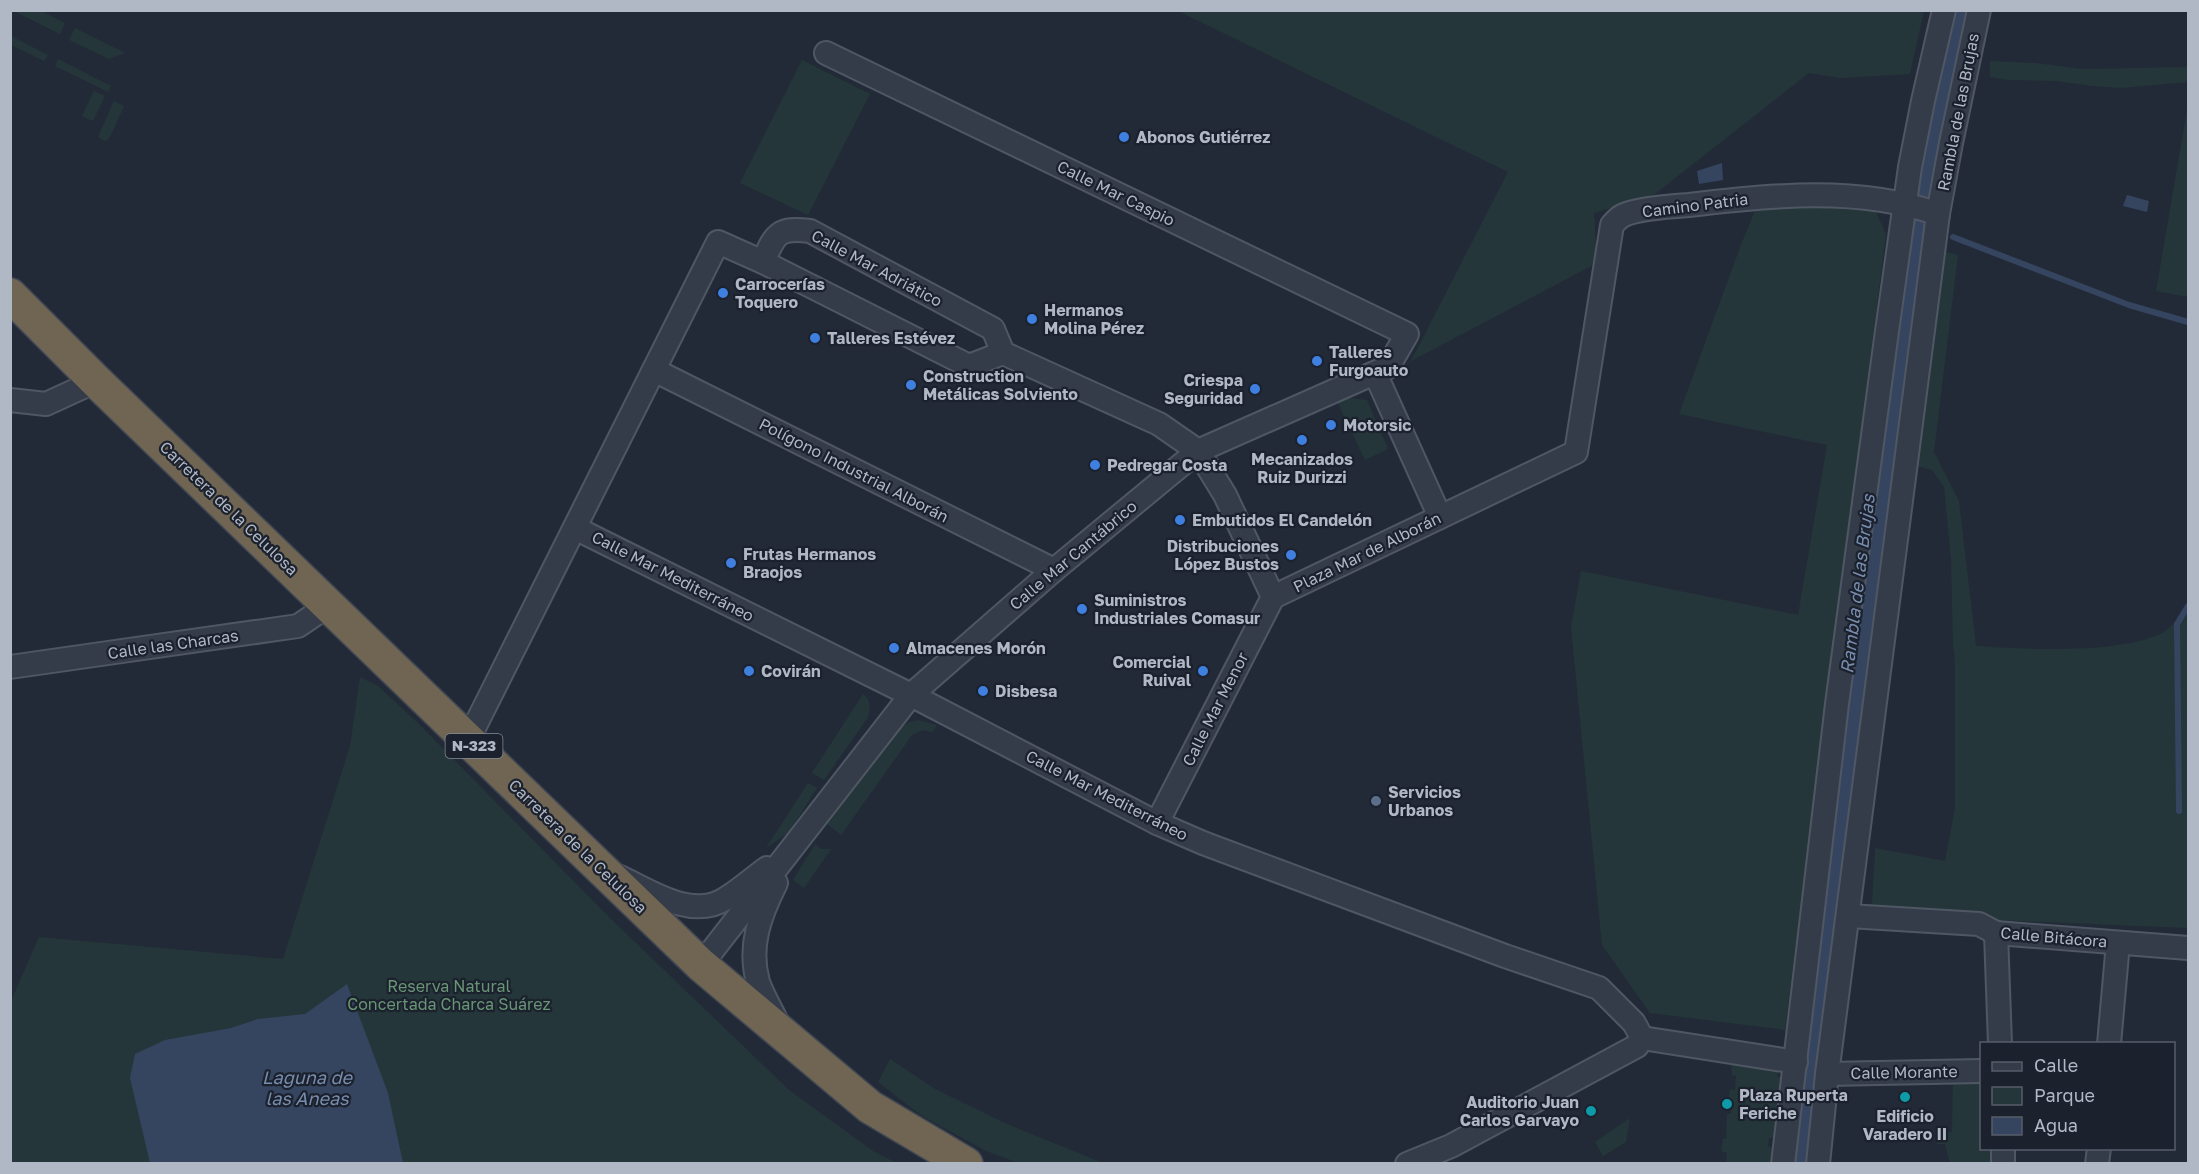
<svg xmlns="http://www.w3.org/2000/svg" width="2199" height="1174" font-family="'Golos Text',sans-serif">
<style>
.green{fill:#243639}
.water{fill:#36455f}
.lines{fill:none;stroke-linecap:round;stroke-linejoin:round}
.stream{stroke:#36455f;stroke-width:6}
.minor-casing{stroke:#505764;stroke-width:26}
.highway-casing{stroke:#404754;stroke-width:36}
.minor{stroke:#353c49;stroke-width:22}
.highway{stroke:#6f6552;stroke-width:33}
.shop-dot{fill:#3f7fe0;stroke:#1b212d;stroke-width:2}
.service-dot{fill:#5c6f8a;stroke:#1b212d;stroke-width:2}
.culture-dot{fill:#0f9aa8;stroke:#1b212d;stroke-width:2}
.labels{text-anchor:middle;stroke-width:4.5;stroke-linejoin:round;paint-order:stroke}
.shield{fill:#1b212d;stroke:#838a97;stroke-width:1.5}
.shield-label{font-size:15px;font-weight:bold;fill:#b0b7c5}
.street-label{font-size:16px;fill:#b0b7c5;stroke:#1b212d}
.poi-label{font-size:16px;font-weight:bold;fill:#b0b7c5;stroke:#1b212d;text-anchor:start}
.park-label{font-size:16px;fill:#689575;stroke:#1b212d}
.water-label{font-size:18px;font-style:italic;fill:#788cad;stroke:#1b212d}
</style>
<rect width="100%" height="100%" fill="#222a38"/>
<!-- green -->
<g class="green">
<path d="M 14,11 L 41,11 L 65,23 L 60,34 Z"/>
<path d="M 1178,11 L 1924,11 L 1910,74 L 1840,78 L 1809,73 L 1655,194 L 1594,213 L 1597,263 L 1411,361 L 1508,172 Z"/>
<path d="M 75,28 L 125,53 L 109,59 L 69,40 Z"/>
<path d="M 11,36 L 48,55 L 44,61 L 11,45 Z"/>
<path d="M 58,59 L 111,86 L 108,92 L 55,66 Z"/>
<path d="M 802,60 L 870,94 L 808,215 L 740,183 Z"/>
<path d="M 1990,61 L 2036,63 L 2081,69 L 2188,67 L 2188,82 L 2121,88 L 2093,86 L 2056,81 L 2009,80 L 1990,77 Z"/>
<path d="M 94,91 L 105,96 L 93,121 L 82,116 Z"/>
<path d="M 114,101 L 124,106 L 110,137 L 106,141 L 98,137 Z"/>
<path d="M 2188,104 L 2188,297 L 2156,291 Z"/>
<path d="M 1757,206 L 1830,206 L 1874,208 L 1886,234 L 1785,1030 L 1650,1013 L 1602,945 L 1571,627 L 1581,571 L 1798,615 L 1827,445 L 1679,414 L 1742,242 Z"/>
<path d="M 1946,252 L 1958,255 L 1934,452 L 1959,501 L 1976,646 C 2025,649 2121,655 2164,632 C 2173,627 2181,613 2188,605 L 2188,928 L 1993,920 L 1872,907 L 1875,848 L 1945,861 L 1955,808 L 1955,663 L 1953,644 L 1951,559 L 1944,487 L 1932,470 L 1917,466 Z"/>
<path d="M 1341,397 L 1367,400 L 1388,449 L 1365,460 L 1336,399 Z"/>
<path d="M 360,677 L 378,686 L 418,723 L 610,918 L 789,1090 L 873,1151 L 897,1163 L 11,1164 L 11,1001 L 39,937 L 283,959 L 350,746 Z"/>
<path d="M 863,694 C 871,700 870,707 868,717 L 824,780 L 812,773 Z"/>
<path d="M 918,720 L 937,725 L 932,732 L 923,730 L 912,735 L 841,835 L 827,824 L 900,727 L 910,722 Z"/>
<path d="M 808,783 L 817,788 L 788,833 L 766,848 Z"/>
<path d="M 815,844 L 821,849 L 831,849 L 804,888 L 793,880 Z"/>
<path d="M 890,1059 L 935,1089 L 1007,1124 L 1103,1163 L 1019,1163 L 986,1151 L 922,1116 L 878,1082 Z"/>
<path d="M 1731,1064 L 1778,1070 L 1777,1077 L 1782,1077 L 1774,1138 L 1769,1138 L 1768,1146 L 1774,1148 L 1772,1163 L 1726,1163 L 1727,1153 L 1721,1151 L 1723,1139 L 1726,1139 L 1727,1114 L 1731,1114 L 1732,1102 L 1728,1101 L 1730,1089 L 1735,1090 L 1736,1076 L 1732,1075 Z"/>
<path d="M 1981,1079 L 1982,1148 L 1990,1149 L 1990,1163 L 1950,1163 L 1945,1144 L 1937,1144 L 1937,1134 L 1952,1132 L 1953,1080 Z"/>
<path d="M 1630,1118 L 1626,1142 L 1603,1156 L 1595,1142 Z"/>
</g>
<!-- water -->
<g class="water">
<path d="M 1950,11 L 1972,11 L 1812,1163 L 1789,1164 L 1893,309 Z"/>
<path d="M 1722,163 L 1723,180 L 1699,184 L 1697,171 Z"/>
<path d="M 2127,195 L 2149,201 L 2147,212 L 2123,206 Z"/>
<path d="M 347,984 L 388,1093 L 403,1163 L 150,1163 L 130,1078 L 135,1054 L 165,1040 L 231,1028 L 258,1019 L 305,1014 Z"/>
</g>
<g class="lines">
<!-- stream -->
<g class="stream">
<path d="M 1953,237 L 2129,305 L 2188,322"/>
<path d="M 2179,811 L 2177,624 L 2188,606"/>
</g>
<!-- minor casing -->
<g class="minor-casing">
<g id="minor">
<path d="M 763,262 C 775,234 778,227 810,231 L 993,329 L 1003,353 L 1159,424 L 1198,451 L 1225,495 L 1273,597"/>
<path d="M 654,370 L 1054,570"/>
<path d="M 1375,373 L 1440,517"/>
<path d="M 10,400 L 46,404 L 96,381"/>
<path d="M 575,528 L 911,695 L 1157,823 L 1203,843 L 1505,956 L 1599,988 L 1634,1023 L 1642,1038"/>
<path d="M 1273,597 L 1576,452 L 1612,225 C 1615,222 1618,218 1622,216 C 1634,209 1674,206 1689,205 C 1771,195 1860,186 1938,214"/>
<path d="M 10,667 L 298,626 L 329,605"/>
<path d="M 468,740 L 718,242 L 763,262 L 969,366 L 1003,353"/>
<path d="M 1157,823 L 1273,597"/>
<path d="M 620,877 C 650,891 692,920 725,899 C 740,890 753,878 767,868"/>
<path d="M 776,883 C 760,915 748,946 758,982 C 763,996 772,1011 778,1024"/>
<path d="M 1849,916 L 1979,924 L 1996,933 L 2188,948"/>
<path d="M 1996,933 L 2000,1044"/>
<path d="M 701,965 L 911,695 L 1054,570 L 1198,451 L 1388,367 L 1407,334 L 826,53"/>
<path d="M 1642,1038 L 1796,1062"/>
<path d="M 2109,1044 L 2118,943"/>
<path d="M 1827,1074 L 1982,1071"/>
<path d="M 2003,1148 L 2003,1164"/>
<path d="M 1407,1164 L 1451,1146 L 1637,1046 L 1642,1038"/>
<path d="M 1783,1164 L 1837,704 L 1887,331 L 1910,167 L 1923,101 L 1944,10"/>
<path d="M 1818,1164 L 1827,1074 L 1938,214 L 1951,143 L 1979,10"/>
<path d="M 2097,1164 L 2099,1148"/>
</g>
</g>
<!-- highway casing -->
<g class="highway-casing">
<path id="highway" d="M 10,295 L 96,381 L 701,965 L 870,1107 L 966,1164"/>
</g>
<!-- minor -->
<use href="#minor" class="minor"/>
<!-- highway -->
<use href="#highway" class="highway"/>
</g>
<!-- markers -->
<g class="shop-dot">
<circle cx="1124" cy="137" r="6"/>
<circle cx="723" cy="293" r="6"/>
<circle cx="1032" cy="319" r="6"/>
<circle cx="815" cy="338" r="6"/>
<circle cx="1317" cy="361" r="6"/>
<circle cx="911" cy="385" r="6"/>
<circle cx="1255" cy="389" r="6"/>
<circle cx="1331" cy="425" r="6"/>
<circle cx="1302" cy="440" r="6"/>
<circle cx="1095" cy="465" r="6"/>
<circle cx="1180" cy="520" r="6"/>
<circle cx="1291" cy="555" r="6"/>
<circle cx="731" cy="563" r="6"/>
<circle cx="1082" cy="609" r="6"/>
<circle cx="894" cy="648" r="6"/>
<circle cx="749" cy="671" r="6"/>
<circle cx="1203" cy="671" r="6"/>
<circle cx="983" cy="691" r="6"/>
</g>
<circle class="service-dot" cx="1376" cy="801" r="6"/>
<g class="culture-dot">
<circle cx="1905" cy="1097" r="6"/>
<circle cx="1727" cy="1104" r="6"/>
<circle cx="1591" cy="1111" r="6"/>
</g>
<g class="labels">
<!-- shield labels -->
<rect class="shield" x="445.5" y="734" width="57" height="24" rx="4.5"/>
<g class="shield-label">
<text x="474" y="751">N-323</text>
</g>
<!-- street labels -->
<g class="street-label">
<text transform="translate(1958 112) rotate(-79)" y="6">Rambla de las Brujas</text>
<text transform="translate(1116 193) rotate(26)" y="6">Calle Mar Caspio</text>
<text transform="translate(1695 205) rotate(-7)" y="6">Camino Patria</text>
<text transform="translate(877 268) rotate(28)" y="6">Calle Mar Adriático</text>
<text transform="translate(854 470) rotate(27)" y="6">Polígono Industrial Alborán</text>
<text transform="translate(229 508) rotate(44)" y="6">Carretera de la Celulosa</text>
<text transform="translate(1367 552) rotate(-26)" y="6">Plaza Mar de Alborán</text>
<text transform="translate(1073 555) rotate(-40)" y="6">Calle Mar Cantábrico</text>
<text transform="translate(673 576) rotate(27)" y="6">Calle Mar Mediterráneo</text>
<text transform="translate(173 644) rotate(-8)" y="6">Calle las Charcas</text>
<text transform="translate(1215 709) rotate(-63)" y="6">Calle Mar Menor</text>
<text transform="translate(1107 795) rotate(27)" y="6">Calle Mar Mediterráneo</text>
<text transform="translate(578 846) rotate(44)" y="6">Carretera de la Celulosa</text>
<text transform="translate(2054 937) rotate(5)" y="6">Calle Bitácora</text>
<text transform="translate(1904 1072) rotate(-1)" y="6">Calle Morante</text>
</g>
<!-- poi labels -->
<g class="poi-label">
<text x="1136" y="143">Abonos Gutiérrez</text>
<text x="735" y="290">Carrocerías<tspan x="735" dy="18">Toquero</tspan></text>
<text x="1044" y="316">Hermanos<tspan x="1044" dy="18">Molina Pérez</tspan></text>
<text x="827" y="344">Talleres Estévez</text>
<text x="1329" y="358">Talleres<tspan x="1329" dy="18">Furgoauto</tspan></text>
<text x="923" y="382">Construction<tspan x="923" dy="18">Metálicas Solviento</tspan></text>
<text x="1243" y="386" text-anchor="end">Criespa<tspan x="1243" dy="18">Seguridad</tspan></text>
<text x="1343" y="431">Motorsic</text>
<text x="1302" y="465" text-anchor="middle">Mecanizados<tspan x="1302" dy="18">Ruiz Durizzi</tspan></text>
<text x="1107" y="471">Pedregar Costa</text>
<text x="1192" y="526">Embutidos El Candelón</text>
<text x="1279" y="552" text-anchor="end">Distribuciones<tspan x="1279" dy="18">López Bustos</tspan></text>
<text x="743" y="560">Frutas Hermanos<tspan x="743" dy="18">Braojos</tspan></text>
<text x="1094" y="606">Suministros<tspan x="1094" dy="18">Industriales Comasur</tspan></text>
<text x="906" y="654">Almacenes Morón</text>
<text x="1191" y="668" text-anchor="end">Comercial<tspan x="1191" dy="18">Ruival</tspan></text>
<text x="761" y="677">Covirán</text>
<text x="995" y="697">Disbesa</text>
<text x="1388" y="798">Servicios<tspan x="1388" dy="18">Urbanos</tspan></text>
<text x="1739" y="1101">Plaza Ruperta<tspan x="1739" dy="18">Feriche</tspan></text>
<text x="1579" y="1108" text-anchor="end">Auditorio Juan<tspan x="1579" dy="18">Carlos Garvayo</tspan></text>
<text x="1905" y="1122" text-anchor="middle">Edificio<tspan x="1905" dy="18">Varadero II</tspan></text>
</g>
<!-- park labels -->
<g class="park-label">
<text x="449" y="992">Reserva Natural<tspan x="449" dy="18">Concertada Charca Suárez</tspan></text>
</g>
<!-- water labels -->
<g class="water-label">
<text transform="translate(1858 584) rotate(-83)" y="6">Rambla de las Brujas</text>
<text x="307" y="1084">Laguna de<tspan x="307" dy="21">las Aneas</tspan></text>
</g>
</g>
<!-- border -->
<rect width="2199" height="1174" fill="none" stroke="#b0b7c5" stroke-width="24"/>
<!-- legend -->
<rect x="1980" y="1042" width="195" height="108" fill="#1b212d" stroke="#575d6a" stroke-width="1.5"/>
<rect x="1992" y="1062" width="30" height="9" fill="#353c49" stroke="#575d6a" stroke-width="1.5"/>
<text x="2034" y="1072" font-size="18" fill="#b0b7c5">Calle</text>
<rect x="1992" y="1087" width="30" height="18" fill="#243639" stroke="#575d6a" stroke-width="1.5"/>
<text x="2034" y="1102" font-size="18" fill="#b0b7c5">Parque</text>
<rect x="1992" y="1117" width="30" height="18" fill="#36455f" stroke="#575d6a" stroke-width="1.5"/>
<text x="2034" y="1132" font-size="18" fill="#b0b7c5">Agua</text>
</svg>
